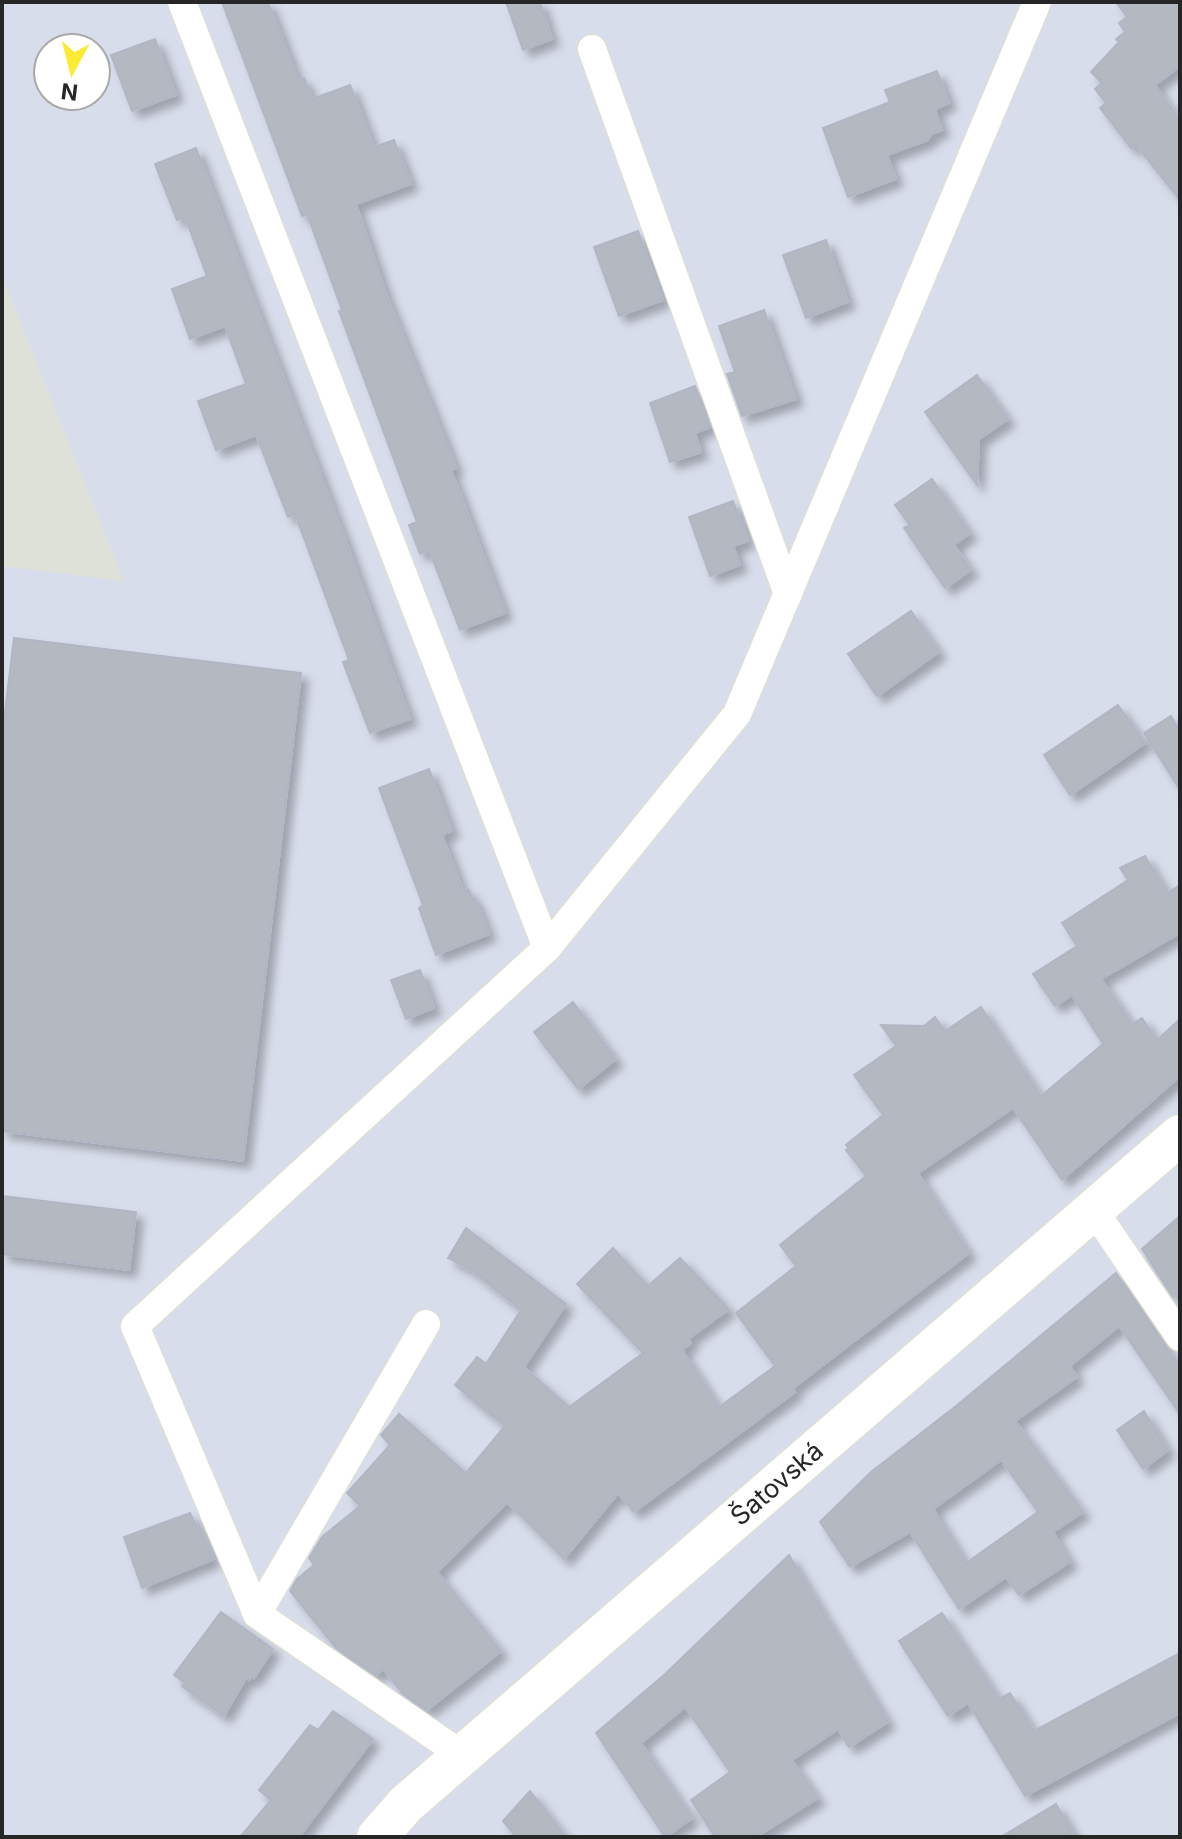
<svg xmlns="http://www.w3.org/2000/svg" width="1182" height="1839" font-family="Inter,sans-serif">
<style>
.industrial{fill:#dee1d8}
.building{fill:#b3b8c1;stroke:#b1b6c5;stroke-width:2;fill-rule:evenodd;filter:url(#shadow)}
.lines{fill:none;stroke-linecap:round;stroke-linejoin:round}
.street-casing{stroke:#e0dfcd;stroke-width:30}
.secondary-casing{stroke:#e0dfcd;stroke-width:42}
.street{stroke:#fff;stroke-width:28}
.secondary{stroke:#fff;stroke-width:40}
.labels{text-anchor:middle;stroke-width:8;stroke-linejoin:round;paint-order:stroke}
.street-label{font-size:26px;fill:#262626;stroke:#fff}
</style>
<defs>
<filter id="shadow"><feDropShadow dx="7" dy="7" stdDeviation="4" flood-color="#0004"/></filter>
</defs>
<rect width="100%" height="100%" fill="#d7ddea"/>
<!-- industrial -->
<path class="industrial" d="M 2,276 L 124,581 L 2,566 Z"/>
<!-- building -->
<g class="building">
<path d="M 222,2 L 268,2 L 298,80 L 304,78 L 312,99 L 350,85 L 374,147 L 394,140 L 411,184 L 356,204 L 386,294 L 456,468 L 451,470 L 505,613 L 460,630 L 429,550 L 420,554 L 409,525 L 417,522 L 339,311 L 342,310 L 307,214 L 302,216 Z"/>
<path d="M 506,2 L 540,2 L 552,39 L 523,50 Z"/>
<path d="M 1116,2 L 1180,2 L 1180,66 L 1155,85 L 1180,120 L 1180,200 L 1136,145 L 1131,148 L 1100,108 L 1106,103 L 1095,89 L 1102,83 L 1091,72 L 1119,42 L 1116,39 L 1125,32 L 1119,23 L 1127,17 Z"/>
<path d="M 155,39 L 176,95 L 132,111 L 111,55 Z"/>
<path d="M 937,71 L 949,103 L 935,109 L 942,130 L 931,134 L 928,140 L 887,155 L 896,179 L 848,197 L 823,128 L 890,102 L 885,90 Z"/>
<path d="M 196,148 L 345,539 L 410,719 L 370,733 L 343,662 L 349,660 L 295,514 L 288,517 L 256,435 L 216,450 L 198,401 L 246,384 L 225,326 L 190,339 L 172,289 L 207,276 L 185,217 L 177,220 L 155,164 Z"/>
<path d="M 638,231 L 663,300 L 619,316 L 594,247 Z"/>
<path d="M 826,240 L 848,302 L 806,318 L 783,255 Z"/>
<path d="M 764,310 L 796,399 L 742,416 L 727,374 L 735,372 L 719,326 Z"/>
<path d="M 977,375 L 1008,419 L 979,439 L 977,485 L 925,412 Z"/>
<path d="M 695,386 L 710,427 L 695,433 L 701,452 L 670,462 L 650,403 Z"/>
<path d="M 932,479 L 970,533 L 954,545 L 971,570 L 945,588 L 904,528 L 910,525 L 895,505 Z"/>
<path d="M 733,501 L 748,541 L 733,546 L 740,565 L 710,576 L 689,517 Z"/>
<path d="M 911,611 L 939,652 L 877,696 L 848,654 Z"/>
<path d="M 14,638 L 301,673 L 243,1161 L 2,1131 L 2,736 Z"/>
<path d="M 1118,705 L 1145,743 L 1070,795 L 1044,755 Z"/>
<path d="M 1171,716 L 1180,732 L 1180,790 L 1144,733 Z"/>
<path d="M 429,769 L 452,831 L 442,835 L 463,891 L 468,889 L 473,900 L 475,899 L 489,934 L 436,955 L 419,908 L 423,905 L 379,788 Z"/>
<path d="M 1145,856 L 1167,893 L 1180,885 L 1180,933 L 1101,979 L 1132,1024 L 1142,1018 L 1157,1040 L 1180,1019 L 1180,1076 L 1062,1180 L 1013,1108 L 918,1173 L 969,1253 L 793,1388 L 795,1392 L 634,1512 L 618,1493 L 564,1559 L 507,1502 L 437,1572 L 501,1651 L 427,1710 L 403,1694 L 383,1669 L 376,1675 L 336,1648 L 290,1591 L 297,1579 L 314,1565 L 309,1558 L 322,1537 L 360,1506 L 347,1493 L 390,1445 L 381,1435 L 399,1414 L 466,1473 L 505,1426 L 455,1385 L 477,1357 L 486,1364 L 521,1310 L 470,1269 L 448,1258 L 466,1228 L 566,1304 L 524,1367 L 569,1407 L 643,1353 L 577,1284 L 613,1248 L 648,1286 L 680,1258 L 729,1309 L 688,1339 L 691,1343 L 682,1350 L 719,1407 L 775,1366 L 736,1313 L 796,1266 L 780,1245 L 866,1176 L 846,1150 L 849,1149 L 846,1145 L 883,1115 L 854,1075 L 896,1046 L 881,1025 L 924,1026 L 935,1017 L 945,1031 L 981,1007 L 1041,1096 L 1103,1044 L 1072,995 L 1055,1006 L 1033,974 L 1077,946 L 1062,923 L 1128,880 L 1120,868 Z"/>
<path d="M 420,970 L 434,1008 L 406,1019 L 391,980 Z"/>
<path d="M 573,1002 L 616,1059 L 578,1089 L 534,1032 Z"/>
<path d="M 2,1196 L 136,1212 L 129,1270 L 2,1254 Z"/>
<path d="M 1180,1216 L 1180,1292 L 1173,1297 L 1142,1249 Z"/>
<path d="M 1116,1273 L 1180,1367 L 1180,1414 L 1119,1326 L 1070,1366 L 1077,1377 L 1015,1421 L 1083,1512 L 1053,1532 L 1070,1562 L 1019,1595 L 1006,1577 L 959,1609 L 910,1532 L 850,1567 L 820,1522 L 871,1472 L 956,1406 ZM 1001,1460 L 1038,1512 L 966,1563 L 933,1509 Z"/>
<path d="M 1144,1411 L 1168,1450 L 1143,1469 L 1117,1430 Z"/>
<path d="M 190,1513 L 214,1559 L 142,1588 L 124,1537 Z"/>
<path d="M 789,1555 L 888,1722 L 849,1747 L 838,1729 L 792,1760 L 818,1798 L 756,1837 L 715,1837 L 691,1800 L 730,1772 L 685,1707 L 641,1743 L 692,1818 L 665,1837 L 596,1733 L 664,1675 Z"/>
<path d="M 221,1612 L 273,1649 L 254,1678 L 252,1676 L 249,1680 L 246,1678 L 224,1716 L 182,1686 L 185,1683 L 174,1675 Z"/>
<path d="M 942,1613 L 999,1699 L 1010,1693 L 1034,1731 L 1180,1653 L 1180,1713 L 1025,1796 L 968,1703 L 948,1716 L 899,1641 Z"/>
<path d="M 333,1711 L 373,1739 L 299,1837 L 240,1837 L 271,1800 L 259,1790 L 310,1725 L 318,1730 Z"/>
<path d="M 530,1791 L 566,1837 L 516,1837 L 503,1821 Z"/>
<path d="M 1056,1804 L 1075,1837 L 1001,1837 Z"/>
</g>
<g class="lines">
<!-- street casing -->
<g class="street-casing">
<g id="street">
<path d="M 182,2 L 547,948"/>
<path d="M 592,49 L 788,594"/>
<path d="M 1093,1209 L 1180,1337"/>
<path d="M 257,1614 L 426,1324"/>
<path d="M 462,1755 L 257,1614 L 135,1326 L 547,948 L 737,714 L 1037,2"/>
</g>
</g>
<!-- secondary casing -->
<g class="secondary-casing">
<g id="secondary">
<path id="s1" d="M 377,1837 L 406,1804 L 1180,1135"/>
</g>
</g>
<!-- street -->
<use href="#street" class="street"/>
<!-- secondary -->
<use href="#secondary" class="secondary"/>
</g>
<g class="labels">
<!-- street labels -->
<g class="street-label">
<text dy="9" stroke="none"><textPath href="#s1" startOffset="534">Šatovská</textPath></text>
</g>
</g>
<!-- border -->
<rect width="1182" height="1839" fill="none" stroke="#262626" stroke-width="8"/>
<!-- north arrow -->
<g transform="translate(72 72) rotate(187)"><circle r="38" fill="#ffffff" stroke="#a8a8a8" stroke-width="2"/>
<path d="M0-6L14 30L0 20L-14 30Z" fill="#fbeb33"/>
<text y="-12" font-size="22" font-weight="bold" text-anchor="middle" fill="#262626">N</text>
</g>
</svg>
